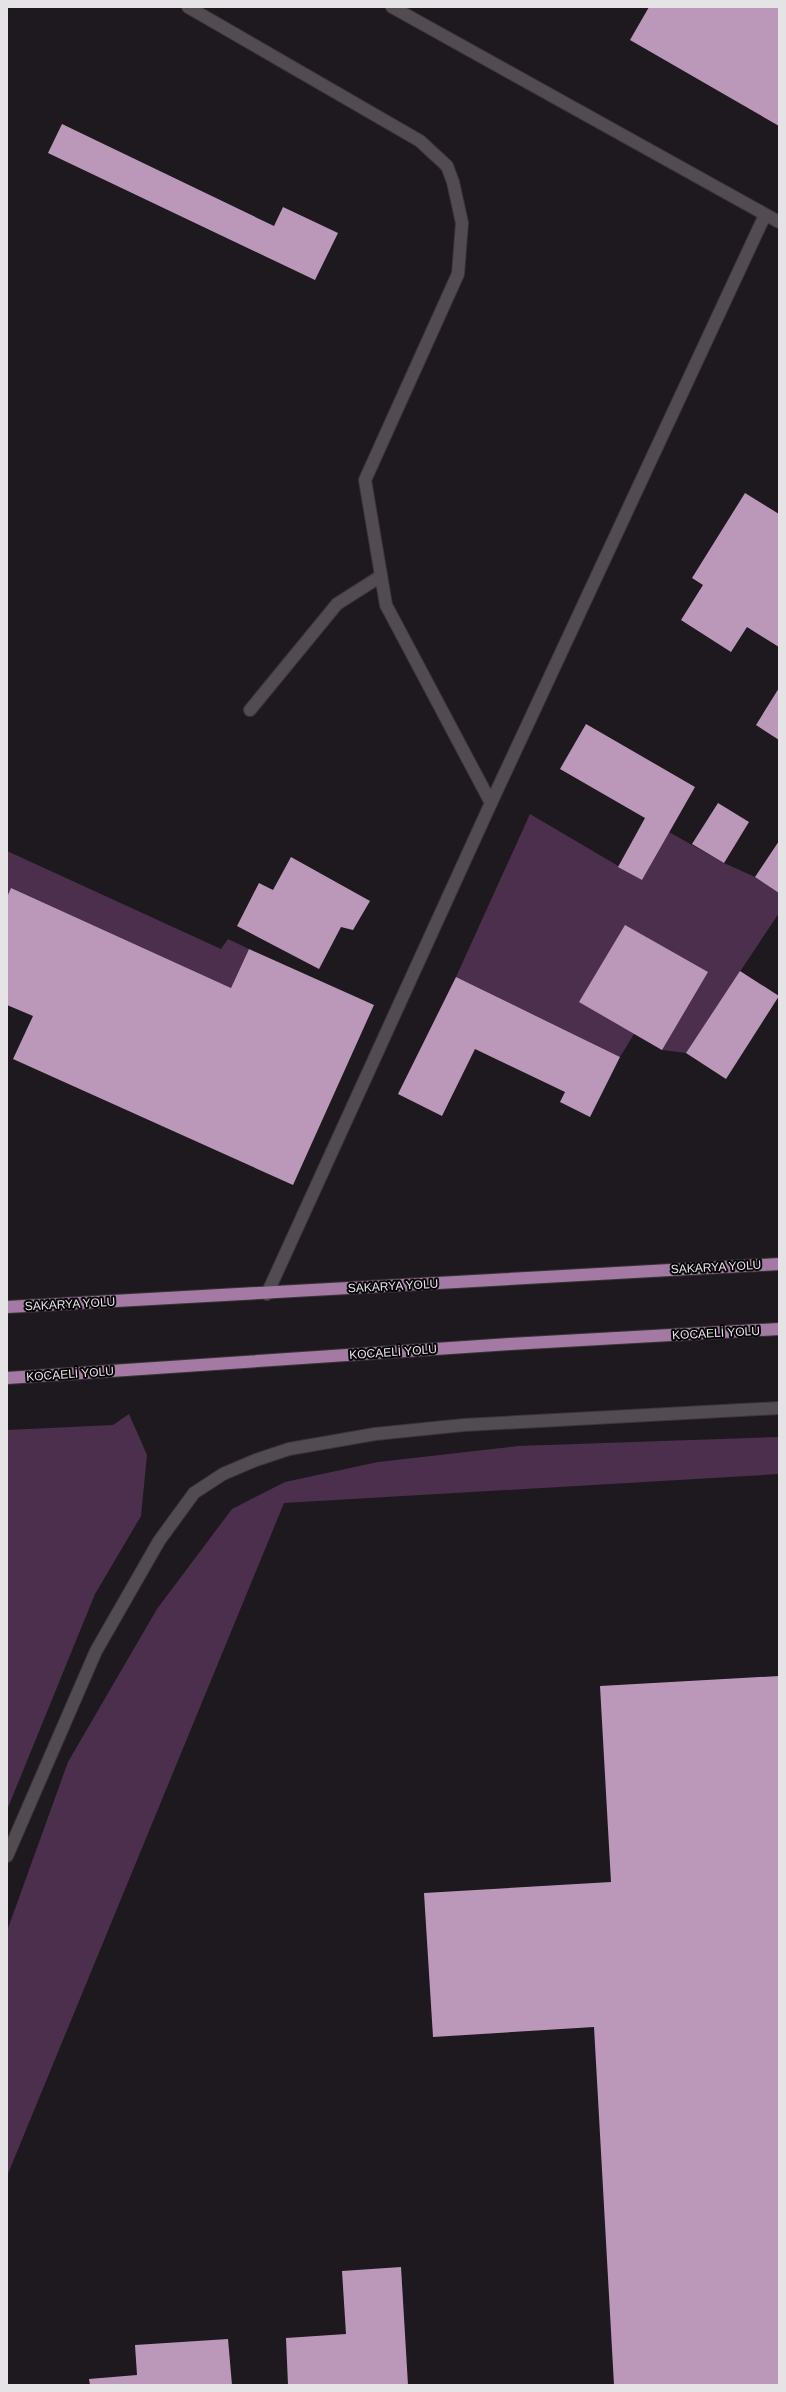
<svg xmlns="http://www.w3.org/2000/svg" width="786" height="2392" font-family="Arial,sans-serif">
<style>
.green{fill:#4c2f4c}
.building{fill:#bb98ba}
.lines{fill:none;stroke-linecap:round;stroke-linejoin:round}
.service-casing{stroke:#393639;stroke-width:14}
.minor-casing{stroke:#393639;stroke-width:14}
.tertiary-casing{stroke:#393639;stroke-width:14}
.trunk-casing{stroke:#393639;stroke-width:14}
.service{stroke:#524c52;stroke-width:12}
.minor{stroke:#524c52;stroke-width:12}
.tertiary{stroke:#524c52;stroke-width:12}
.trunk{stroke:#a47aa4;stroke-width:12}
.labels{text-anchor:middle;stroke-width:4;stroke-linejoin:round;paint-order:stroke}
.street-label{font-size:12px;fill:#e6e3e6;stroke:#070507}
</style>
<rect width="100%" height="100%" fill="#1e191e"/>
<!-- green -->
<g class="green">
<path d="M 530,814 L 642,880 L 669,832 L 724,863 L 755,877 L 779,893 L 779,913 L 686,1053 L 662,1050 L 634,1034 L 620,1057 L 456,977 Z"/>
<path d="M 7,851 L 221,949 L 228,939 L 249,949 L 231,988 L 11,889 L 7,897 Z"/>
<path d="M 129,1414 L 147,1455 L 141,1516 L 95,1594 L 7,1810 L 7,1430 L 113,1425 Z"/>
<path d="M 779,1437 L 779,1474 L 284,1503 L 7,2176 L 7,1931 L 68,1762 L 157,1609 L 232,1509 L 285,1482 L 378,1462 L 518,1446 Z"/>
</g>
<!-- building -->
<g class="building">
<path d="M 649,7 L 779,7 L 779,126 L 630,40 Z"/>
<path d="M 62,124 L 274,226 L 283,207 L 338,233 L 315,280 L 48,153 Z"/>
<path d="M 745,493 L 779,514 L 779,647 L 747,627 L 731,652 L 681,620 L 703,585 L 692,578 Z"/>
<path d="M 779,688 L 779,740 L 756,725 Z"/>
<path d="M 586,724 L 695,787 L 642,880 L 618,867 L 645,818 L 560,769 Z"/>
<path d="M 718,803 L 749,822 L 724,863 L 692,844 Z"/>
<path d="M 779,841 L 779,893 L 755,877 Z"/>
<path d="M 291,857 L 370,901 L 353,930 L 341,927 L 319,969 L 237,926 L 259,883 L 273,890 Z"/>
<path d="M 11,888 L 231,988 L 249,949 L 374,1005 L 293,1185 L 13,1059 L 33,1016 L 7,1005 L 7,897 Z"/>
<path d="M 625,925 L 708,972 L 662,1050 L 579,1002 Z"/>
<path d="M 740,971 L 779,996 L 726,1079 L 686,1053 Z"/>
<path d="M 456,977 L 620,1057 L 590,1117 L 560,1102 L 565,1092 L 475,1049 L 442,1116 L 398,1094 Z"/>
<path d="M 779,1676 L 779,2385 L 614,2385 L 594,2027 L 433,2037 L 424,1893 L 611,1882 L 600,1686 Z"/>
<path d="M 401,2267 L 408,2385 L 288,2385 L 286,2338 L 346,2334 L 342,2271 Z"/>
<path d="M 228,2339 L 232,2385 L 90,2385 L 89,2379 L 137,2375 L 135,2345 Z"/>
</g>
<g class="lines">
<!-- service casing -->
<g class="service-casing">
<g id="service">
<path d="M 188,7 L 420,141 L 447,166 L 453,182 L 462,223 L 458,274 L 365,480 L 386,605 L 491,803"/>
<path d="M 250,710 L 337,604 L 381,576"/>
</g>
</g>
<!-- minor casing -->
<g class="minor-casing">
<g id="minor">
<path d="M 267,1294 L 491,803 L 765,215"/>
<path d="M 7,1856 L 96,1651 L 159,1541 L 194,1493 L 223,1474 L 256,1460 L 289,1449 L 375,1434 L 464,1425 L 779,1408"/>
</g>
</g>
<!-- tertiary casing -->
<g class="tertiary-casing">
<path id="tertiary" d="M 392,7 L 779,222"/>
</g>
<!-- trunk casing -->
<g class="trunk-casing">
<g id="trunk">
<path d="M 7,1307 L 779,1264"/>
<path d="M 7,1378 L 510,1344 L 779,1329"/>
</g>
</g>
<!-- service -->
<use href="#service" class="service"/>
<!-- minor -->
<use href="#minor" class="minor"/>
<!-- tertiary -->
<use href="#tertiary" class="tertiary"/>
<!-- trunk -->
<use href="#trunk" class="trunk"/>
</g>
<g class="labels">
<!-- street labels -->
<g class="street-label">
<text transform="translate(716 1267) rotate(-3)" y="4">SAKARYA YOLU</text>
<text transform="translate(393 1286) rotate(-3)" y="4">SAKARYA YOLU</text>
<text transform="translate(70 1304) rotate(-3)" y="4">SAKARYA YOLU</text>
<text transform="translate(716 1333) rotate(-3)" y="4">KOCAELİ YOLU</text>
<text transform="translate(393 1352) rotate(-4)" y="4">KOCAELİ YOLU</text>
<text transform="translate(70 1374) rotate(-4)" y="4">KOCAELİ YOLU</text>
</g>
</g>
<!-- border -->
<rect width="786" height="2392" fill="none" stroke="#e6e3e6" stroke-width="16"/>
</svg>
